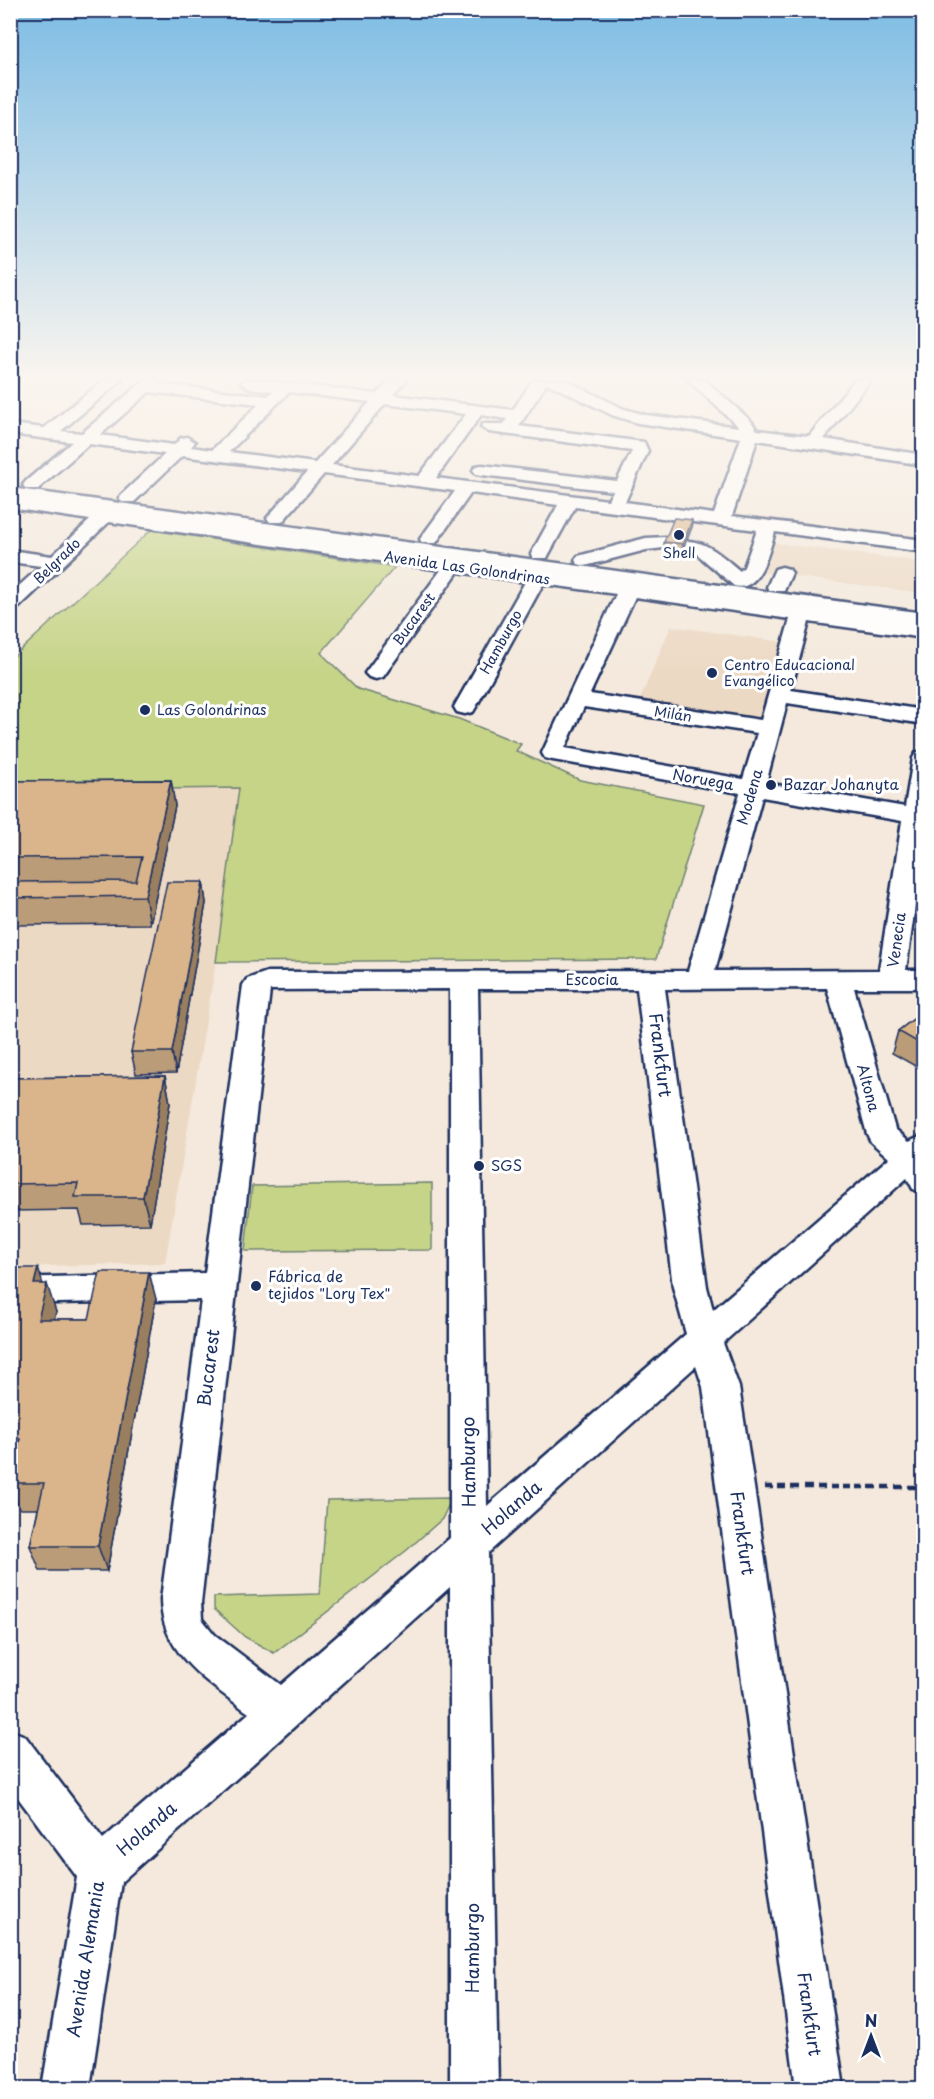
<svg xmlns="http://www.w3.org/2000/svg" width="934" height="2099" font-family="'Playpen Sans',sans-serif">
<style>
.built{fill:#ecd9c4}
.green{fill:#c6d488;stroke:#708273;stroke-width:1.5}
.lines{fill:none;stroke-linecap:round;stroke-linejoin:round}
.minor-casing{stroke:#1b2f5e;stroke-width:5}
.major-casing{stroke:#1b2f5e;stroke-width:5}
.path{stroke:#1b2f5e;stroke-width:4.5;stroke-dasharray:8 5;stroke-linecap:butt}
.minor{fill:#fff;fill-rule:evenodd}
.major{fill:#fff;fill-rule:evenodd}
.wall{fill:#bb9c78;stroke:#1b2f5e;stroke-width:1.5}
.shaded-wall{fill:#997f61;stroke:#1b2f5e;stroke-width:1.5}
.building{fill:#dab58b;stroke:#1b2f5e;stroke-width:1.5}
.poi-dot{fill:#1b2f5e;stroke:#fff;stroke-width:2}
.labels{text-anchor:middle;stroke-width:6;stroke-linejoin:round;paint-order:stroke}
.far-poi-label{font-size:14px;fill:#1b2f5e;stroke:#fff;text-anchor:start}
.far-street-label{font-size:14px;fill:#1b2f5e;stroke:#fff}
.street-label{font-size:15px;fill:#1b2f5e;stroke:#fff}
.poi-label{font-size:15px;fill:#1b2f5e;stroke:#fff;text-anchor:start}
.near-street-label{font-size:18px;fill:#1b2f5e;stroke:#fff}
</style>
<rect width="100%" height="100%" fill="#f4e9dc"/>
<filter id="ink" filterUnits="userSpaceOnUse"><feTurbulence type="fractalNoise" baseFrequency=".0167" numOctaves="2"/><feDisplacementMap in="SourceGraphic" scale="12" xChannelSelector="R" yChannelSelector="G"/><feConvolveMatrix kernelMatrix="1 2 1 2 8 2 1 2 1" color-interpolation-filters="sRGB"/></filter>
<g filter="url(#ink)">
<!-- built -->
<g class="built">
<path d="M 768,542 L 923,562 L 923,593 L 758,572 Z"/>
<path d="M 671,626 L 783,642 L 758,723 L 638,704 Z"/>
<path d="M 239,788 L 216,962 L 165,1263 L 11,1267 L 10,791 Z"/>
</g>
<!-- green -->
<g class="green">
<path d="M 151,530 L 395,567 L 321,653 L 358,689 L 459,719 L 521,744 L 516,751 L 580,780 L 704,804 L 656,959 L 216,962 L 239,788 L 11,791 L 11,659 Z"/>
<path d="M 432,1183 L 432,1250 L 245,1251 L 252,1186 Z"/>
<path d="M 452,1498 L 442,1519 L 407,1550 L 274,1653 L 245,1637 L 214,1609 L 214,1597 L 320,1594 L 327,1500 Z"/>
</g>
<g class="lines">
<!-- minor casing -->
<g class="minor-casing">
<g id="minor">
<path d="M 10,380 L 19,380 L 10,385 Z"/>
<path d="M 104,380 L 122,380 L 61,431 L 82,433 L 145,380 L 162,380 L 159,384 L 268,396 L 273,391 L 249,388 L 241,383 L 243,380 L 262,380 L 377,394 L 390,380 L 406,380 L 393,395 L 513,410 L 533,380 L 565,380 L 624,409 L 646,415 L 739,427 L 688,380 L 705,380 L 751,421 L 757,430 L 809,436 L 855,380 L 871,380 L 824,439 L 924,455 L 924,465 L 757,440 L 732,516 L 924,540 L 924,552 L 775,532 C 769,551 760,593 734,586 L 697,554 L 677,550 L 675,546 L 677,542 C 703,536 722,556 740,571 L 744,567 L 757,530 L 575,507 L 549,554 L 547,558 L 533,558 L 531,554 L 558,505 L 471,493 L 436,543 L 422,543 L 420,539 L 455,491 L 324,474 L 282,522 L 270,522 L 267,518 L 307,472 L 182,456 L 134,502 L 122,502 L 119,498 L 122,494 L 165,454 L 89,444 L 38,489 L 26,489 L 23,485 L 26,481 L 72,442 L 10,434 L 10,424 L 44,428 ZM 547,383 L 612,415 L 638,423 L 741,438 L 714,514 L 625,502 L 648,451 L 644,442 L 519,426 ZM 149,392 L 259,404 L 212,450 L 191,447 L 195,442 L 187,437 L 181,438 L 174,445 L 100,435 ZM 289,392 L 370,402 L 315,463 L 229,452 ZM 385,404 L 466,414 L 419,476 L 332,465 ZM 481,415 L 507,419 L 504,424 L 483,424 L 481,427 L 489,432 L 632,451 L 617,481 L 482,465 L 476,466 L 473,470 L 476,474 L 482,475 L 613,491 L 608,500 L 436,478 Z"/>
<path d="M 10,498 L 924,626 L 924,638 L 809,622 L 791,690 L 924,710 L 924,724 L 787,703 L 766,783 L 905,807 L 913,758 L 916,753 L 924,751 L 924,843 L 906,970 L 924,970 L 924,988 L 854,988 L 895,1129 L 909,1141 L 924,1134 L 924,1193 L 913,1189 L 907,1178 L 723,1343 L 739,1387 L 844,2088 L 796,2088 L 703,1387 L 696,1366 L 488,1553 L 498,2088 L 450,2088 L 450,1587 L 121,1882 L 90,2088 L 42,2088 L 77,1877 L 10,1787 L 10,1730 L 25,1736 L 103,1839 L 249,1713 C 209,1683 161,1654 161,1599 L 201,1300 L 10,1304 L 10,1278 L 205,1273 L 243,985 L 247,979 L 267,972 L 688,971 L 740,793 L 553,760 L 545,758 L 542,753 L 616,594 L 543,584 L 476,707 L 473,712 L 465,714 L 457,712 L 454,707 L 525,582 L 458,572 L 383,677 L 376,679 L 369,677 L 365,673 L 441,570 L 109,522 L 17,609 L 10,611 L 10,594 L 41,566 L 10,562 L 10,550 L 52,556 L 90,520 L 10,508 ZM 635,597 L 790,619 L 761,720 L 590,694 ZM 584,707 L 757,733 L 743,779 L 565,748 ZM 762,797 L 902,821 L 879,970 L 715,971 ZM 827,988 L 867,1134 L 871,1142 L 889,1158 L 713,1310 L 707,1287 L 665,989 ZM 450,989 L 450,1538 L 281,1685 L 215,1635 L 202,1619 L 201,1603 L 270,990 ZM 478,989 L 637,989 L 673,1287 L 686,1334 L 487,1506 Z"/>
<path d="M 666,537 L 673,539 L 675,543 L 673,547 L 646,550 L 585,566 L 578,564 L 575,560 L 578,556 L 646,538 Z"/>
<path d="M 782,567 L 789,569 L 792,573 L 784,591 L 770,591 L 767,587 L 775,569 Z"/>
</g>
</g>
<!-- major casing -->
<g class="major-casing">
<path id="major" d="M 10,488 L 924,613 L 924,627 L 10,500 Z"/>
</g>
<!-- path -->
<path class="path" d="M 765,1487 L 924,1487"/>
<!-- minor -->
<use href="#minor" class="minor"/>
<!-- major -->
<use href="#major" class="major"/>
</g>
<!-- wall -->
<g class="wall">
<path d="M 692,527 L 682,551 L 664,548 L 664,542 Z"/>
<path d="M 171,780 L 175,806 L 150,924 L 10,925 L 10,781 Z"/>
<path d="M 203,882 L 206,903 L 176,1073 L 136,1074 L 131,1052 Z"/>
<path d="M 924,1011 L 924,1071 L 892,1053 L 898,1031 Z"/>
<path d="M 165,1076 L 170,1103 L 150,1224 L 83,1225 L 79,1210 L 10,1211 L 10,1078 Z"/>
<path d="M 10,1268 L 43,1284 L 56,1312 L 54,1319 L 89,1319 L 156,1299 L 107,1571 L 40,1571 L 30,1546 L 38,1509 L 20,1509 L 10,1487 L 10,1478 L 14,1465 L 10,1465 Z"/>
</g>
<!-- shaded-wall -->
<g class="shaded-wall">
<path d="M 692,520 L 692,527 L 682,551 L 683,544 Z"/>
<path d="M 171,780 L 175,806 L 150,924 L 145,896 Z"/>
<path d="M 203,882 L 206,903 L 176,1073 L 172,1052 Z"/>
<path d="M 165,1076 L 170,1103 L 150,1224 L 143,1197 Z"/>
<path d="M 38,1268 L 45,1291 L 47,1284 L 56,1312 L 47,1346 L 38,1319 L 34,1284 Z"/>
<path d="M 149,1272 L 156,1299 L 107,1571 L 98,1546 Z"/>
</g>
<!-- building -->
<g class="building">
<path d="M 674,518 L 692,520 L 683,544 L 664,542 Z"/>
<path d="M 171,780 L 145,896 L 10,898 L 10,882 L 136,881 L 142,857 L 10,858 L 10,781 Z"/>
<path d="M 167,882 L 203,882 L 172,1052 L 131,1052 Z"/>
<path d="M 924,1011 L 924,1046 L 898,1031 Z"/>
<path d="M 165,1076 L 143,1197 L 75,1197 L 78,1183 L 10,1184 L 10,1078 Z"/>
<path d="M 10,1268 L 38,1268 L 34,1284 L 47,1284 L 38,1319 L 89,1319 L 100,1272 L 149,1272 L 98,1546 L 30,1546 L 44,1483 L 10,1483 L 10,1478 L 20,1439 L 10,1439 Z"/>
</g>
</g>
<!-- sky -->
<linearGradient id="sky" x2="0" y2="1"><stop stop-color="#7dbce4"/><stop offset="0.56" stop-color="#faf5ef"/><stop offset="1" stop-color="#faf5ef" stop-opacity="0"/></linearGradient>
<rect width="934" height="674" fill="url(#sky)"/>
<!-- markers -->
<g class="poi-dot">
<circle cx="679" cy="535" r="6"/>
<circle cx="712" cy="673" r="6"/>
<circle cx="145" cy="710" r="6"/>
<circle cx="771" cy="785" r="6"/>
<circle cx="479" cy="1166" r="6"/>
<circle cx="256" cy="1286" r="6"/>
</g>
<g class="labels">
<!-- far-poi labels -->
<g class="far-poi-label">
<text x="679" y="558" text-anchor="middle">Shell</text>
<text x="724" y="670">Centro Educacional<tspan x="724" dy="16">Evangélico</tspan></text>
<text x="157" y="715">Las Golondrinas</text>
</g>
<!-- far-street labels -->
<g class="far-street-label">
<text transform="translate(57 561) rotate(-44)" y="5">Belgrado</text>
<text transform="translate(467 568) rotate(8)" y="5">Avenida Las Golondrinas</text>
<text transform="translate(414 619) rotate(-54)" y="5">Bucarest</text>
<text transform="translate(501 642) rotate(-61)" y="5">Hamburgo</text>
<text transform="translate(673 714) rotate(9)" y="5">Milán</text>
</g>
<!-- street labels -->
<g class="street-label">
<text transform="translate(703 780) rotate(10)" y="5">Noruega</text>
<text transform="translate(750 797) rotate(-74)" y="5">Modena</text>
<text transform="translate(897 940) rotate(-82)" y="5">Venecia</text>
<text x="592" y="985">Escocia</text>
<text transform="translate(868 1088) rotate(75)" y="5">Altona</text>
</g>
<!-- poi labels -->
<g class="poi-label">
<text x="783" y="790">Bazar Johanyta</text>
<text x="491" y="1171">SGS</text>
<text x="268" y="1282">Fábrica de<tspan x="268" dy="17">tejidos "Lory Tex"</tspan></text>
</g>
<!-- near-street labels -->
<g class="near-street-label">
<text transform="translate(660 1055) rotate(83)" y="6">Frankfurt</text>
<text transform="translate(209 1368) rotate(-83)" y="6">Bucarest</text>
<text transform="translate(469 1462) rotate(-91)" y="6">Hamburgo</text>
<text transform="translate(512 1508) rotate(-41)" y="6">Holanda</text>
<text transform="translate(742 1533) rotate(82)" y="6">Frankfurt</text>
<text transform="translate(147 1829) rotate(-41)" y="6">Holanda</text>
<text transform="translate(473 1948) rotate(-90)" y="6">Hamburgo</text>
<text transform="translate(86 1959) rotate(-81)" y="6">Avenida Alemania</text>
<text transform="translate(809 2014) rotate(82)" y="6">Frankfurt</text>
</g>
</g>
<!-- margin -->
<rect width="934" height="2099" fill="none" stroke="#fff" stroke-width="36"/>
<rect x="18" y="18" width="898" height="2063" fill="none" stroke="#1b2f5e" stroke-width="2" filter="url(#ink)"/>
<!-- north arrow -->
<g transform="translate(871 2036)" stroke="#ffffff" stroke-width="4.5" paint-order="stroke">
<path d="M0-4.5L10 22L0 15L-10 22Z" fill="#1b2f5e"/>
<text y="-9" font-size="16" font-weight="bold" text-anchor="middle" fill="#1b2f5e">N</text>
</g>
</svg>
